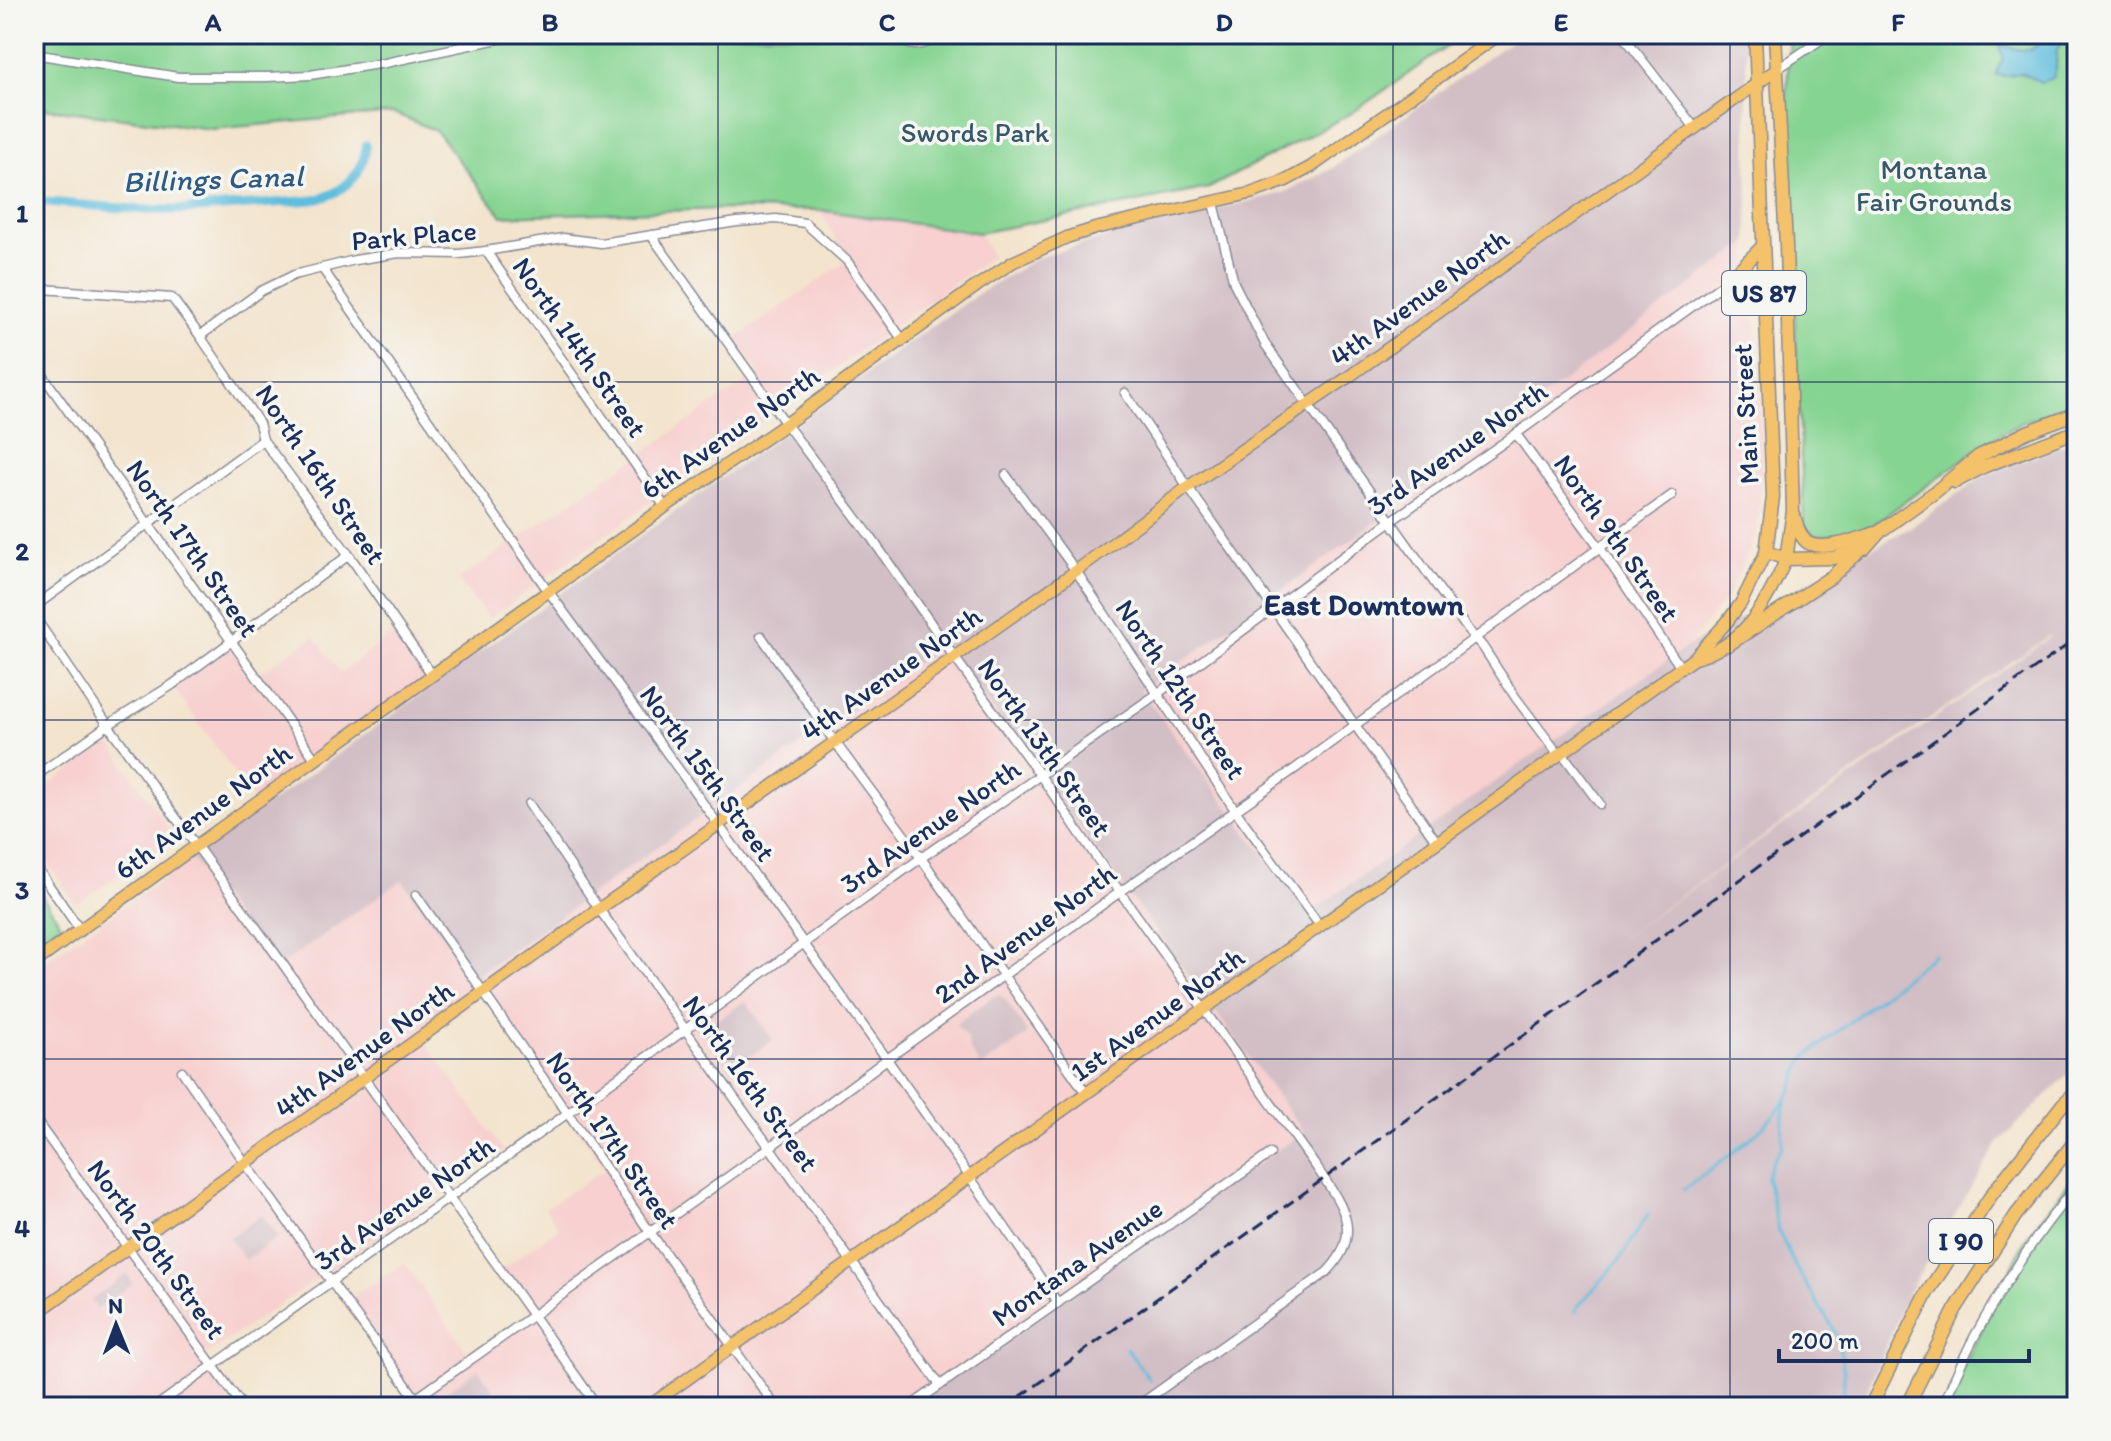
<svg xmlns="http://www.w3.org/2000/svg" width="2111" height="1441" font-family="Itim,sans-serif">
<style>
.built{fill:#f7d0cf}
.industrial{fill:#d2bec5;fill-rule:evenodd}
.green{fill:#86d492;stroke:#508278;stroke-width:2}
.water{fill:#5fbddd;stroke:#3d769e;stroke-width:2}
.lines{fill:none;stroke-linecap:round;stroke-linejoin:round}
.stream{stroke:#5fbddd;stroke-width:3}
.canal{stroke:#5fbddd;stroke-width:9}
.minor-casing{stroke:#878a96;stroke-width:11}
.major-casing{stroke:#878a96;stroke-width:14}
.highway-casing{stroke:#878a96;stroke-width:15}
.minor{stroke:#fff;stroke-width:8}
.major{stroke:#f4c26a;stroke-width:11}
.highway{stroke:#f4c26a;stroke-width:12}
.rail{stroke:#1b2f5e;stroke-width:3;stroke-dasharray:12 6;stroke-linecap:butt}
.grid{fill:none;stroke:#1b2f5e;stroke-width:2;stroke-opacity:0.55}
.labels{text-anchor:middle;stroke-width:7;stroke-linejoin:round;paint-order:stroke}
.shield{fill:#f6f6f2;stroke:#5d6b8a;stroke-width:2}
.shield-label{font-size:26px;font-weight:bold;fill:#1b2f5e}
.park-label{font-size:28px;fill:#36586b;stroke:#f6f6f2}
.street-label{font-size:28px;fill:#1b2f5e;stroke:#f6f6f2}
.water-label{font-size:30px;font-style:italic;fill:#2f5a84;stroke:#f6f6f2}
.neighbourhood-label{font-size:30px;font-weight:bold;fill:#1b2f5e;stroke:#f6f6f2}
.neatline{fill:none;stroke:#1b2f5e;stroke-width:3}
.grid-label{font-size:26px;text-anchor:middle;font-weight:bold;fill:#1b2f5e}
</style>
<rect width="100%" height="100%" fill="#f6f6f2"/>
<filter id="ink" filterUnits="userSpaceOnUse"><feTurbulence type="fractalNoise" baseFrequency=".0125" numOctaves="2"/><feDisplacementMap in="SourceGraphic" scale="16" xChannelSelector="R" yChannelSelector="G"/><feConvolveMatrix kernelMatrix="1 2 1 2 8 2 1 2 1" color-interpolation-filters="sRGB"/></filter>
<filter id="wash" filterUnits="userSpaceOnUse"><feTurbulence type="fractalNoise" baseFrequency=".006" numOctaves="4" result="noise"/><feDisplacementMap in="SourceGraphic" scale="32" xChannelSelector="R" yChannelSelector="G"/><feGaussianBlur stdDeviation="1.8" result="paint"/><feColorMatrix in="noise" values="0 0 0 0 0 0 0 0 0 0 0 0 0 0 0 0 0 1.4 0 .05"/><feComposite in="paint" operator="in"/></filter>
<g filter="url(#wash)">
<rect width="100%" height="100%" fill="#f3e4ce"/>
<!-- built -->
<g class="built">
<path d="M 820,210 L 979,233 L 992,256 L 489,619 L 458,580 L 759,373 L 735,339 L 847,261 Z"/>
<path d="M 1748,242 L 1764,442 L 1757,534 L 1725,600 L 1688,646 L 1313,921 L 1140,692 Z"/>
<path d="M 400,628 L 432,675 L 256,803 L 172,686 L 232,642 L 256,675 L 314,636 L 341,673 Z"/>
<path d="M 944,642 L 1304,1132 L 905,1407 L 392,1407 L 412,1392 L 342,1303 L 404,1263 L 472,1358 L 533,1315 L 501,1270 L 559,1228 L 545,1208 L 606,1169 L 483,994 L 422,1037 L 504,1151 L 200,1359 L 233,1407 L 34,1407 L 34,968 L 192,859 L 275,969 L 402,880 L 473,978 Z"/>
<path d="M 109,742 L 175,837 L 76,904 L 34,844 L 34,796 Z"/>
</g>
<!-- industrial -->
<g class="industrial">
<path d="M 1521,34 L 1746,34 L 1748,242 L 1374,524 L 1141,691 L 1308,914 L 1688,646 L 1908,529 L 1983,476 L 2077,440 L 2077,1065 L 1998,1143 L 1910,1290 L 1860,1407 L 906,1407 L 1304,1132 L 944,643 L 473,978 L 402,880 L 275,969 L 192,859 L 973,297 L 1037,258 L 1138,228 L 1283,193 L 1331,169 ZM 2049,636 L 2050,637 L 1602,952 L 1903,737 Z"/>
<path d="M 999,995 L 1005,999 L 1027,1032 L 1026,1036 L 981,1067 L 969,1049 L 968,1040 L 956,1024 L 994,996 Z"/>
<path d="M 745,1001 L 773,1040 L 731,1070 L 703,1031 Z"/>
<path d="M 262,1215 L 278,1237 L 245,1260 L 229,1238 Z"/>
<path d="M 127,1274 L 133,1284 L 97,1309 L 91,1300 Z"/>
<path d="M 478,1369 L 493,1389 L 492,1397 L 477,1407 L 439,1407 L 434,1400 Z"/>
</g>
<!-- green -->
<g class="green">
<path d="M 34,34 L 1465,34 L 1352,113 L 1209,188 L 979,233 L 819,210 L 727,209 L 502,216 L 436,131 L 394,113 L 212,129 L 34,107 Z"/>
<path d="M 1790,34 L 2077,34 L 2077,402 L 2021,423 L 1987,442 L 1870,527 L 1847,535 L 1814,536 L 1804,525 L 1786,105 Z"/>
<path d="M 34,884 L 61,924 L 34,943 Z"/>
<path d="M 2077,1172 L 2077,1407 L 1944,1407 L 2026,1238 Z"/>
</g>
<!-- water -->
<path class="water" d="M 2043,34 L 2072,34 C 2045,53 2063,55 2053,78 L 2041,82 L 2020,73 L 2004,76 L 1996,75 C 1997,62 2008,65 1999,48 L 2001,46 C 2021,47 2033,61 2043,34 Z"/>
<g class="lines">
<!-- stream -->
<g class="stream">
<path d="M 1787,1101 L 1783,1114 L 1782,1147 L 1772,1162 L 1767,1177 L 1778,1230 L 1796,1268 L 1838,1337 L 1844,1372 L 1843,1407"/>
<path d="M 1684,1190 C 1718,1163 1764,1134 1788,1097 C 1796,1085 1797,1070 1806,1057 L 1934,954"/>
<path d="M 1575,1312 L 1579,1305 L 1618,1262 L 1648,1215"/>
<path d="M 1126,1348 L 1150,1380"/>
<path d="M 1157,1406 L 1158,1407"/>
</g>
<!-- canal -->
<path class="canal" d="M 34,201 L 146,210 L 184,210 L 314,200 C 342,194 364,175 366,145"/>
</g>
</g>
<g filter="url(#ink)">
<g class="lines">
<!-- minor casing -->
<g class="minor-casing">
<g id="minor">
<path d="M 890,34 C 911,50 922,47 944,34"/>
<path d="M 1622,34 L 1695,128"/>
<path d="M 34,54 L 178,77 L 267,77 L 310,75 L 385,63 L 522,34"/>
<path d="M 1776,70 L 1825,37"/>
<path d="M 1214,203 L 1234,283 L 1265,344 L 1468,630 L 1483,647 L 1516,698 L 1559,755"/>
<path d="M 651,235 L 786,424 L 870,536 L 955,658 L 1040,775 L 1120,892 L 1317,1168 C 1342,1205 1365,1233 1327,1272 L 1136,1407"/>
<path d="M 486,251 L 665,507"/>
<path d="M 322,268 L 549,592 L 633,706 L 887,1059 L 1058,1303"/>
<path d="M 34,295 L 42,289 L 172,298 L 200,336 L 259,423 L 263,440 L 349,555 L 432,675"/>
<path d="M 200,336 L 261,291 L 294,275 L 355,260 L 399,253 L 459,254 L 486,251 L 563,238 L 601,243 L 737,222 L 776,219 L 805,223 L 847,261 L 902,339"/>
<path d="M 34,363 L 315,759"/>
<path d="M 1125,393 L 1188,487 L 1437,842"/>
<path d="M 1516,434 L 1600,548 L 1681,668"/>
<path d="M 1006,475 L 1076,571 L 1235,810 L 1320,926"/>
<path d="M 34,607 L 263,440"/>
<path d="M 34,616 L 108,725 L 280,960 L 598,1407"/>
<path d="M 761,636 L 835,742 L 921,858 L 1086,1093"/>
<path d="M 1562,753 L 1600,804"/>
<path d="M 34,777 L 108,725 L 172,685 L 349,555"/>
<path d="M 529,804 L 599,909 L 940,1385"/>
<path d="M 34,864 L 80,930"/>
<path d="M 416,895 L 650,1232 L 776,1407"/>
<path d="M 182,1071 L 246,1164 L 422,1407"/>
<path d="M 34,1118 L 243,1407"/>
<path d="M 155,1407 L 686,1029 L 921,858 L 1157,694 L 1391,521 L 1516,434 L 1730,279"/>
<path d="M 404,1407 L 770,1147 L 887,1059 L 1120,892 L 1296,768 L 1672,495"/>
<path d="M 909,1407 L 1270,1154"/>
<path d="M 1942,1407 C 1953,1383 1963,1357 1976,1334 C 2005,1281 2039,1231 2077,1185"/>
</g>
</g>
<!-- major casing -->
<g class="major-casing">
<g id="major">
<path d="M 1693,659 C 1743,647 1767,603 1786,559"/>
<path d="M 34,963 L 665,507 L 786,424 L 978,285 L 1013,262 L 1068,237 L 1097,228 L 1252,193 L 1285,181 L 1311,167 L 1500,34"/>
<path d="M 34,1315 L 599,909 L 1076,571 L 1188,487 L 1347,378 L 1776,70"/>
<path d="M 648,1407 L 1693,659 L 1727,622 L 1741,603 L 1766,552"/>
</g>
</g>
<!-- highway casing -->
<g class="highway-casing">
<g id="highway">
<path d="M 1755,34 L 1773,497 L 1766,552 L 1786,559 L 1833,558 L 1864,549 L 1879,532 L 1935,492 L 1979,456 L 2027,432 L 2077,413"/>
<path d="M 1775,34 L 1786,245 L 1793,511 L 1786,559"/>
<path d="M 1730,279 L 1763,246"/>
<path d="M 1730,279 C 1747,279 1754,281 1764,295"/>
<path d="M 1955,482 L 1985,466 L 2077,431"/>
<path d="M 1794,515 C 1797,525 1800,539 1810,544 C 1828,551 1859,538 1876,533"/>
<path d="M 1728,645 L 1831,577 L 1859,552"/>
<path d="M 1870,1407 L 1927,1293 L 1992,1194 L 2063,1104 L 2077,1091"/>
<path d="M 1907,1407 L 1955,1310 L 2016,1215 L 2077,1139"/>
</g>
</g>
<!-- minor -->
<use href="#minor" class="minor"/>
<!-- major -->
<use href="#major" class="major"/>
<!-- highway -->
<use href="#highway" class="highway"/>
<!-- rail -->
<path class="rail" d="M 1006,1407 L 2077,638"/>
</g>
</g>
<!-- grid -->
<path class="grid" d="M 381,34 L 381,1407M 718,34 L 718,1407M 1056,34 L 1056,1407M 1393,34 L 1393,1407M 1730,34 L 1730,1407M 34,382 L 2077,382M 34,720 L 2077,720M 34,1059 L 2077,1059"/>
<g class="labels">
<!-- shield labels -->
<g class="shield">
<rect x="1722" y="271" width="84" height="44" rx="6"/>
<rect x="1929" y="1219" width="64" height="44" rx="6"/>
</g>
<g class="shield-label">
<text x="1764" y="302">US 87</text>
<text x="1961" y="1250">I 90</text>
</g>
<!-- park labels -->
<g class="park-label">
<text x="975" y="142">Swords Park</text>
<text x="1934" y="179">Montana<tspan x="1934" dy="32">Fair Grounds</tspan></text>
</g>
<!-- street labels -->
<g class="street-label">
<text transform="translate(414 235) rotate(-5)" y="10">Park Place</text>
<text transform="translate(1419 297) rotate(-36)" y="10">4th Avenue North</text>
<text transform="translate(580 347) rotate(55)" y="10">North 14th Street</text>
<text transform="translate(1745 414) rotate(-93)" y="10">Main Street</text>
<text transform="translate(730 432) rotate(-35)" y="10">6th Avenue North</text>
<text transform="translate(1457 448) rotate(-35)" y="10">3rd Avenue North</text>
<text transform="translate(321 474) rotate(56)" y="10">North 16th Street</text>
<text transform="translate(1617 538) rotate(55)" y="10">North 9th Street</text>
<text transform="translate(193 548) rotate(55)" y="10">North 17th Street</text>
<text transform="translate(891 673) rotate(-35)" y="10">4th Avenue North</text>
<text transform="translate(1181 689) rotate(56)" y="10">North 12th Street</text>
<text transform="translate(1045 747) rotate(55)" y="10">North 13th Street</text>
<text transform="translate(708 773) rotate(54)" y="10">North 15th Street</text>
<text transform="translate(203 811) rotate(-36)" y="10">6th Avenue North</text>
<text transform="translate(930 826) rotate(-35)" y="10">3rd Avenue North</text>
<text transform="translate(1025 933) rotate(-36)" y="10">2nd Avenue North</text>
<text transform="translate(1157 1014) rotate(-36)" y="10">1st Avenue North</text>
<text transform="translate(364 1049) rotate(-36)" y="10">4th Avenue North</text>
<text transform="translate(751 1083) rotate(54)" y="10">North 16th Street</text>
<text transform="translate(613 1140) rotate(55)" y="10">North 17th Street</text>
<text transform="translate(404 1203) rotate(-35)" y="10">3rd Avenue North</text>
<text transform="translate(157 1249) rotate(54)" y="10">North 20th Street</text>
<text transform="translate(1077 1262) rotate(-35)" y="10">Montana Avenue</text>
</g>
<!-- water labels -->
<g class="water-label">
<text transform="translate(213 179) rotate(-2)" y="10">Billings Canal</text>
</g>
<!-- neighbourhood labels -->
<g class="neighbourhood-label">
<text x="1364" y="615">East Downtown</text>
</g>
</g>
<!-- margin -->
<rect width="2111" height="1441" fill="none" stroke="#f6f6f2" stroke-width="88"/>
<!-- north arrow -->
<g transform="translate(116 1325) rotate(359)" stroke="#f6f6f2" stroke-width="6" paint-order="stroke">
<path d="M0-6L14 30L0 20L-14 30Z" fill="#1b2f5e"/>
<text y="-12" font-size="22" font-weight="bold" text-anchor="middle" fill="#1b2f5e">N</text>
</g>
<!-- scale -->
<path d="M1779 1349v12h250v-12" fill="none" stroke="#1b2f5e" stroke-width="4"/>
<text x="1791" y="1349" font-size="24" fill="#1b2f5e" stroke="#f6f6f2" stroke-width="6" paint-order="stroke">200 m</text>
<rect x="44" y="44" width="2023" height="1353" class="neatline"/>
<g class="grid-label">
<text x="213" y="31">A</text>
<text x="550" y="31">B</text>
<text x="887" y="31">C</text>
<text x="1224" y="31">D</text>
<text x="1561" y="31">E</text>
<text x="1898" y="31">F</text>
<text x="22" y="222">1</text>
<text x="22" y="560">2</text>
<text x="22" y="899">3</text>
<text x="22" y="1237">4</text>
</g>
</svg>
